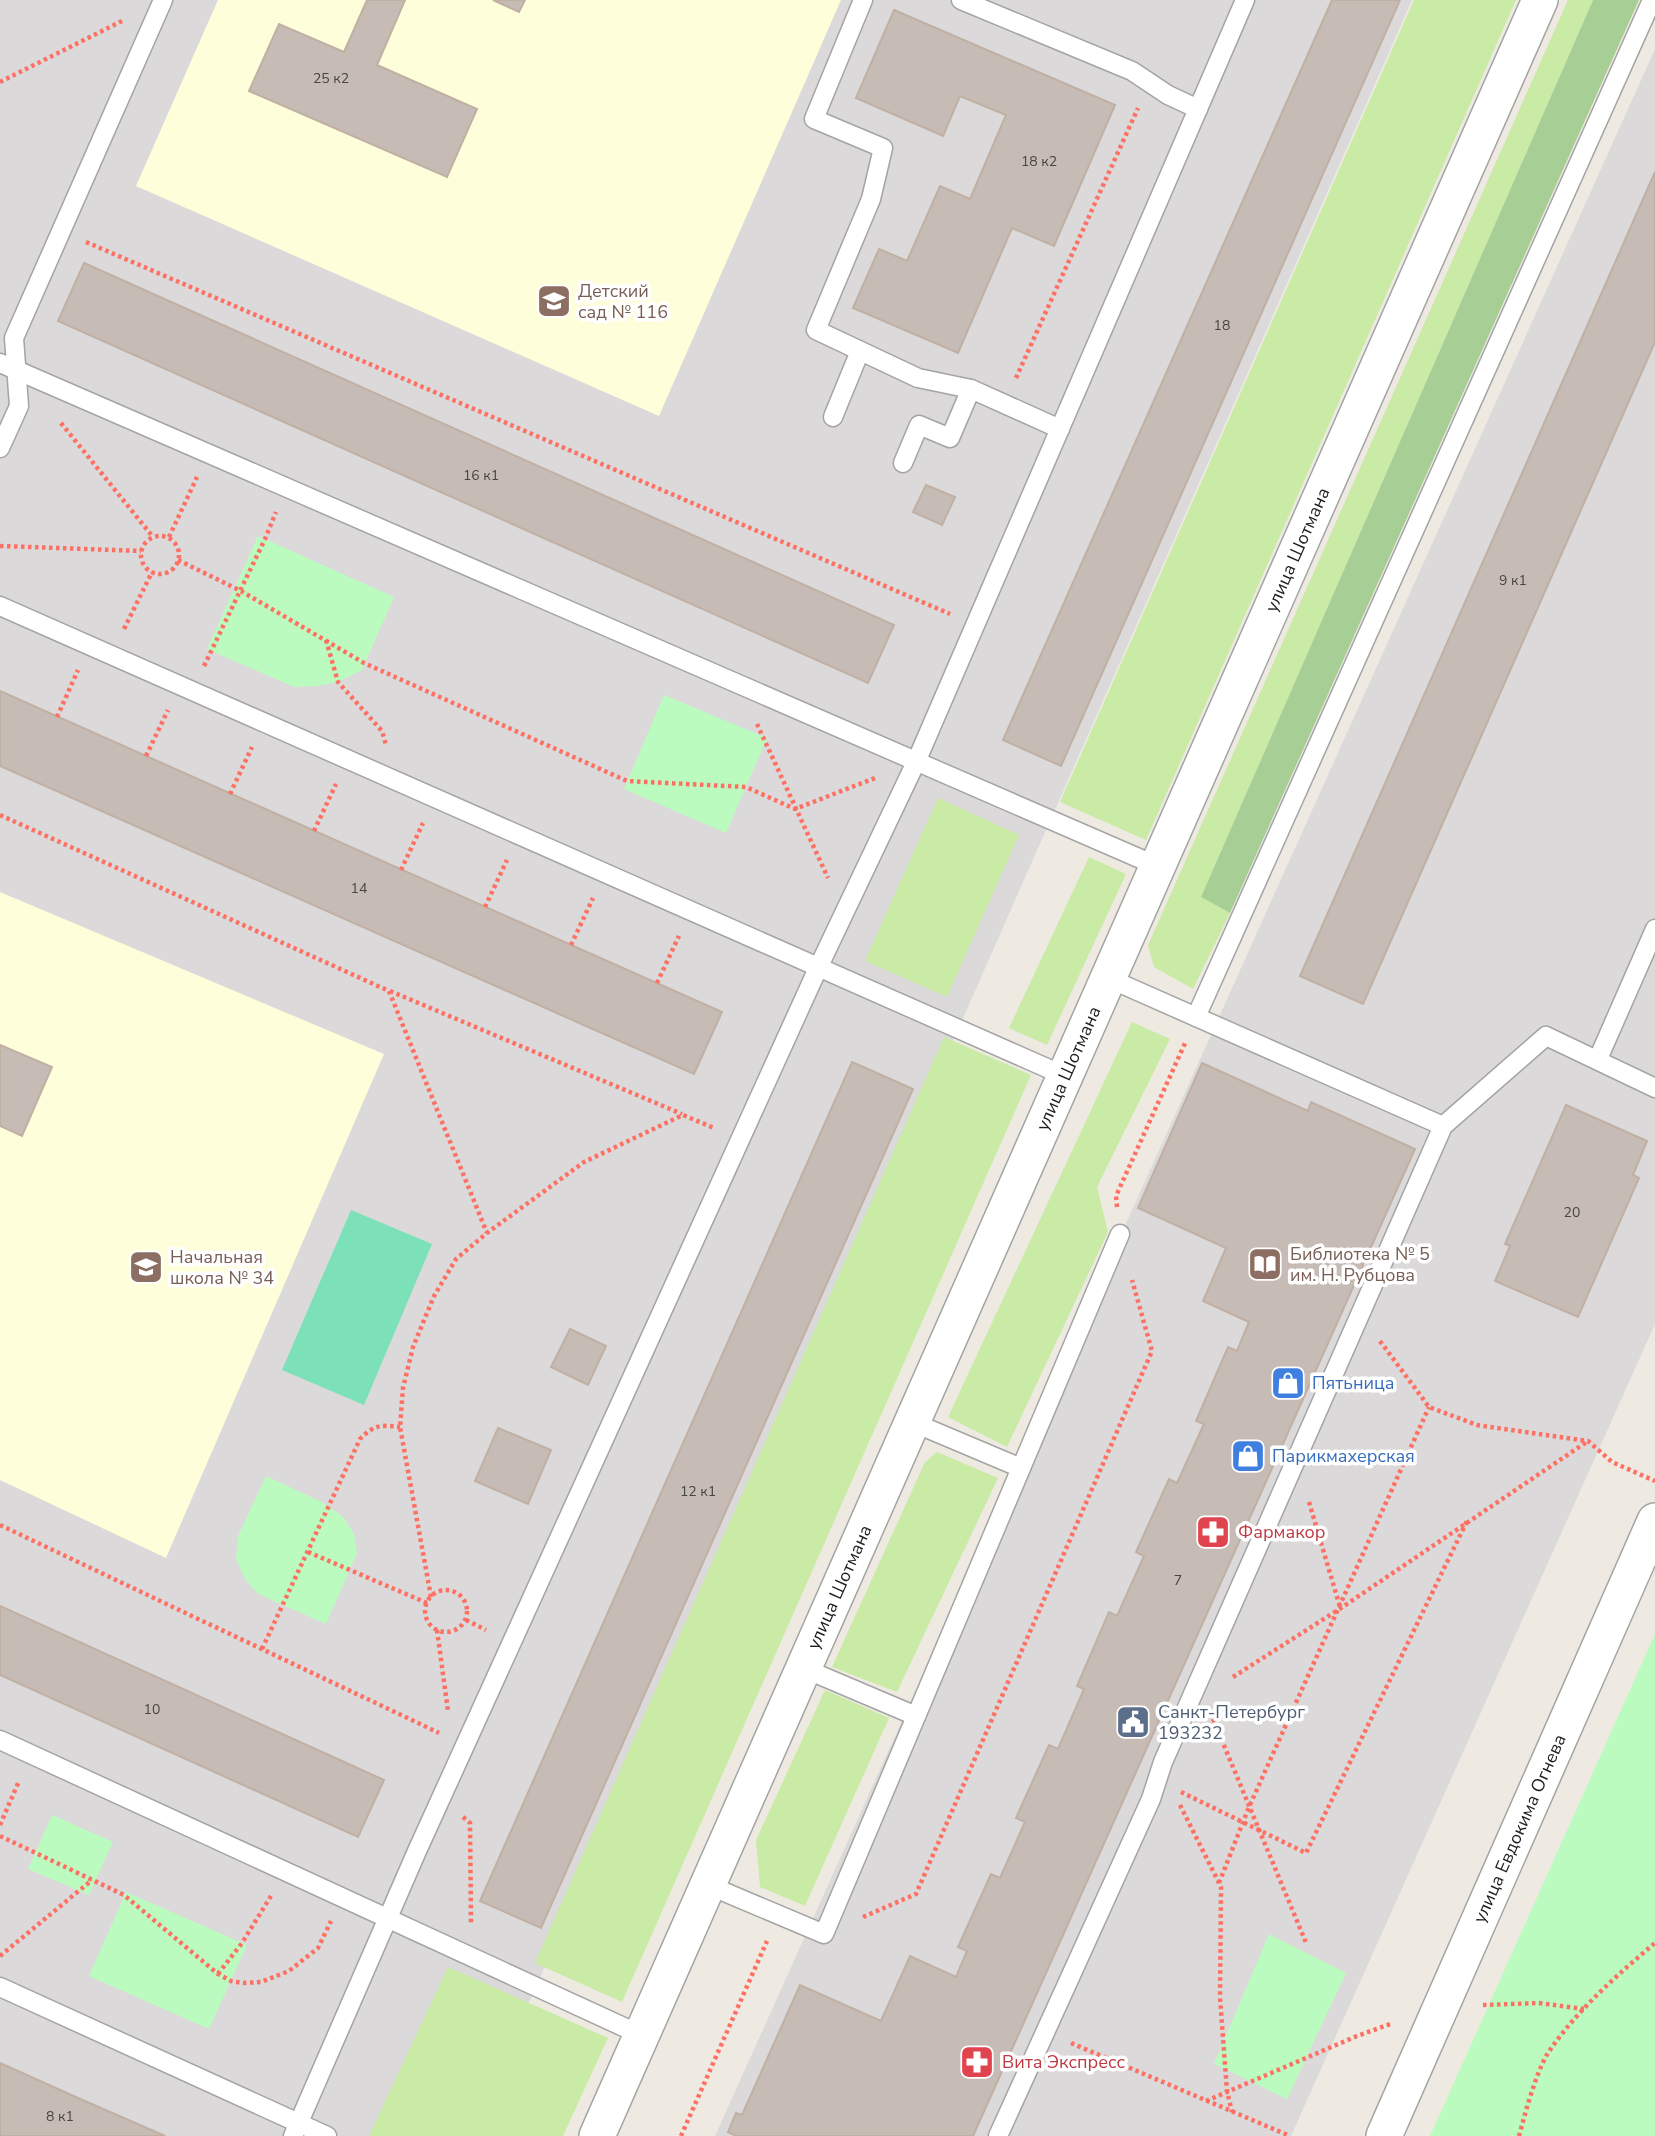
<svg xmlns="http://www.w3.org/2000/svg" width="1655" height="2136" font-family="'Nunito Sans',sans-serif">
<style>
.residential{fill:#dbd9d9}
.education{fill:#fffeda}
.grass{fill:#c9eba5}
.forest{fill:#a7cf95}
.park{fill:#bcfbc0}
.pitch{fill:#7ce1b8}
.building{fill:#c6bcb5;stroke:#c0b0a4;stroke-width:2}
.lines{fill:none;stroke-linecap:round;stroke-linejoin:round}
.lane-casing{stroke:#a4a4a4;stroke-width:21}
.street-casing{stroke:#a4a4a4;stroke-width:38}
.path{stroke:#fe7063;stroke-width:4.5;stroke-dasharray:3.5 3.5;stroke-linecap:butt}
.lane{stroke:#fff;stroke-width:18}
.street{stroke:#fff;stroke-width:35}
.labels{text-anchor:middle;stroke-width:7;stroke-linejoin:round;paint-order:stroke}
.number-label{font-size:14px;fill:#474543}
.education-label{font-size:18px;fill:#785e54;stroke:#fff;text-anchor:start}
.street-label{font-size:18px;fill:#1d1d1d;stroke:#fff}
.shop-label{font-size:18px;fill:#366cbe;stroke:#fff;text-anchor:start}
.health-label{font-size:18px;fill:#be3a42;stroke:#fff;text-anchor:start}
.service-label{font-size:18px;fill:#4e5e75;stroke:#fff;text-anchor:start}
</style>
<rect width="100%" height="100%" fill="#eeeae2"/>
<!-- residential -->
<g class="residential">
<path d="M 0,0 L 1412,0 L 470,2136 L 0,2136 Z"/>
<path d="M 1655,49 L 1655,1324 L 1291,2136 L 715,2136 Z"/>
</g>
<!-- education -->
<g class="education">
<path d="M 218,0 L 841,0 L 659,416 L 136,186 Z"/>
<path d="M 0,892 L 384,1054 L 166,1558 L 0,1480 Z"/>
</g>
<!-- grass -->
<g class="grass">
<path d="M 1414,0 L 1516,0 L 1146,840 L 1060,802 Z"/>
<path d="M 1568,0 L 1593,0 L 1201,897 L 1230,913 L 1193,989 L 1154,967 L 1148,945 Z"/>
<path d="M 938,798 L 1019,835 L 947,997 L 865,961 Z"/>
<path d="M 1089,857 L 1126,874 L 1047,1045 L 1009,1028 Z"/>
<path d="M 1132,1022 L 1170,1039 L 1097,1187 L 1108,1232 L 1007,1447 L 948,1417 Z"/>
<path d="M 944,1037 L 1031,1075 L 622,2002 L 535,1963 Z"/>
<path d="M 937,1452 L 998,1478 L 897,1692 L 832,1667 L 925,1462 Z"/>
<path d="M 825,1690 L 889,1718 L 805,1906 L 760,1887 L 756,1840 Z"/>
<path d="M 448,1967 L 608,2038 L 563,2136 L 369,2136 Z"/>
</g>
<!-- forest -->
<path class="forest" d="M 1593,0 L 1639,0 L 1230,913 L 1201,897 Z"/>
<!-- park -->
<g class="park">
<path d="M 258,536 L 394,597 L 362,670 L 338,682 L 317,686 L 294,687 L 207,649 Z"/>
<path d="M 664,695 L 767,738 L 726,833 L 624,789 Z"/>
<path d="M 266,1476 L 324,1503 L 343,1517 L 354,1534 L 357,1553 L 326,1624 L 258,1594 L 245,1579 L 236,1559 L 238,1536 Z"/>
<path d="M 1655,1634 L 1655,2136 L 1430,2136 Z"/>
<path d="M 52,1815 L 113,1842 L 89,1895 L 28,1869 Z"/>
<path d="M 126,1892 L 247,1945 L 209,2029 L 89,1976 Z"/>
<path d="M 1269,1934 L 1346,1973 L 1287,2099 L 1214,2064 Z"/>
</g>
<!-- pitch -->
<path class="pitch" d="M 351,1210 L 432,1244 L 364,1405 L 282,1370 Z"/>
<!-- building -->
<g class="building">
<path d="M 367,0 L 405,0 L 377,65 L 477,109 L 447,177 L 249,91 L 279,24 L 344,52 Z"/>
<path d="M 493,0 L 525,0 L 519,12 Z"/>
<path d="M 1332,0 L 1400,0 L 1061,766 L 1003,740 Z"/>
<path d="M 894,10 L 1115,105 L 1054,246 L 1012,228 L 958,353 L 853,308 L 879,249 L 907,261 L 940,186 L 970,199 L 1006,115 L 960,96 L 943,136 L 856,98 Z"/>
<path d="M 1655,172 L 1655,342 L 1363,1004 L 1300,976 Z"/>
<path d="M 84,263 L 894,625 L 868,683 L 58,321 Z"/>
<path d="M 926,485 L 955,497 L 942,525 L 913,512 Z"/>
<path d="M 0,691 L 722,1012 L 694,1074 L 0,766 Z"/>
<path d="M 0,1045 L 52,1067 L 22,1136 L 0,1126 Z"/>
<path d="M 852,1062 L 913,1089 L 541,1928 L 480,1901 Z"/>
<path d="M 1202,1063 L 1308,1111 L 1311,1102 L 1415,1149 L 973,2136 L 736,2136 L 728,2132 L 736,2113 L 742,2115 L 800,1985 L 881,2021 L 910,1956 L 956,1977 L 967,1951 L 958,1947 L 991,1874 L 1000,1878 L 1025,1822 L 1016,1818 L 1049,1745 L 1058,1749 L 1084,1689 L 1077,1686 L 1109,1612 L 1117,1616 L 1144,1556 L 1136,1552 L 1169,1479 L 1177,1483 L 1204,1424 L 1196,1421 L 1228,1347 L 1237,1351 L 1249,1322 L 1203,1301 L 1226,1248 L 1138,1208 Z"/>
<path d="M 1566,1105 L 1647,1141 L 1633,1175 L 1639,1178 L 1578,1317 L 1495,1281 L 1510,1246 L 1505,1244 Z"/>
<path d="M 570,1329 L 606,1346 L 588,1385 L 551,1367 Z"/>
<path d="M 498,1428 L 551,1450 L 528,1504 L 475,1481 Z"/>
<path d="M 0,1606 L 384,1780 L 358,1837 L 0,1675 Z"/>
<path d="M 0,2063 L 78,2098 L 165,2136 L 0,2136 Z"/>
</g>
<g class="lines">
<!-- lane casing -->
<g class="lane-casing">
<g id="lane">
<path d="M 863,0 L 814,119 L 883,148 L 871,199 L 816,330 L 918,378 L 971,389 L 1060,429"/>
<path d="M 961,0 L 1132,71 L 1168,95 L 1198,109"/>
<path d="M 0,363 L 1157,866"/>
<path d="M 833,417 L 860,351"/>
<path d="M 0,448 L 19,406 L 14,338 L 163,0"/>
<path d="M 903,463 L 919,425 L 950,438 L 971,389"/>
<path d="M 0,606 L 1065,1076"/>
<path d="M 1108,978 L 1443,1126"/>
<path d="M 1196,1017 L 1652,0"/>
<path d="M 1598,1059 L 1655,929"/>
<path d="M 912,1422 L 1021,1468"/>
<path d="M 803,1668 L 916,1716"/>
<path d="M 0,1740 L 641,2035"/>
<path d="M 708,1885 L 824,1934 L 1120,1234"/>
<path d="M 0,1987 L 327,2136"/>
<path d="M 293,2136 L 417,1851 L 819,966 L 916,762 L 1245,0"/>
<path d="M 998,2136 L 1151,1799 L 1163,1762 L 1443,1126 L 1546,1036 L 1655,1088"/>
</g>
</g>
<!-- street casing -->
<g class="street-casing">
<g id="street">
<path id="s1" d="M 597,2136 L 1540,0"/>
<path id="s2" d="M 1384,2136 L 1655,1521"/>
</g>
</g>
<!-- path -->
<g class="path">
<path d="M 0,82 L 122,21"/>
<path d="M 86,242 L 950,614"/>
<path d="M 1016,378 L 1138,108"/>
<path d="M 61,423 L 153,537"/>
<circle cx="160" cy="555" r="19"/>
<path d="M 169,537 L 197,477"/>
<path d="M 0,546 L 141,551"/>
<path d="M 178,560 L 241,591 L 364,663 L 627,781 L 746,787 L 795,809 L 875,778"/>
<path d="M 124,629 L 152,572"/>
<path d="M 326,640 L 338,682 L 382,731 L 386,745"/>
<path d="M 204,666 L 265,539 L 276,512"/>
<path d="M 57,717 L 78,670"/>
<path d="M 757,724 L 828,878"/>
<path d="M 146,756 L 168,710"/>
<path d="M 230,794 L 252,747"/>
<path d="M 0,815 L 389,991 L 487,1233"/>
<path d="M 314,831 L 336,784"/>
<path d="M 401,870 L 423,823"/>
<path d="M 485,907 L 507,860"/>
<path d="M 571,945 L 593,898"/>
<path d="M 657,983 L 679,936"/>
<path d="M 390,991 L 682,1114"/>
<path d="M 1117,1207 L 1116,1196 L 1186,1041"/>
<path d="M 1380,1341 L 1429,1407 L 1477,1425 L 1588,1441 L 1612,1462 L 1655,1481"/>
<path d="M 1309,1502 L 1340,1607"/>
<path d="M 0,1525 L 439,1733"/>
<path d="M 308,1552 L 427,1603"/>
<circle cx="446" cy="1611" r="21"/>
<path d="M 431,1597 L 400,1427 L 403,1388 L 413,1347 L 434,1296 L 456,1259 L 487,1233 L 584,1162 L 683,1115 L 714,1128"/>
<path d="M 466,1620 L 486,1630"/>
<path d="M 437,1630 L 448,1711"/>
<path d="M 262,1649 L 360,1439 C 375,1424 381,1425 400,1427"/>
<path d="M 1233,1677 L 1341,1608 L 1588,1441"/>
<path d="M 1213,1719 L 1307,1945"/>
<path d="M 1181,1792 L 1306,1853 L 1467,1521"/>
<path d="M 1180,1805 L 1221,1887 L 1220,1998 L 1227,2091 L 1232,2112"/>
<path d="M 463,1817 L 470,1823 L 471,1924"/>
<path d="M 0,1825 L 19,1781"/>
<path d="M 0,1836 L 124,1895 L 218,1974 L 231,1981 L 243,1983 L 261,1982 L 289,1971 L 318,1948 L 331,1921"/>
<path d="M 1219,1883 L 1249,1807 L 1429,1407"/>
<path d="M 863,1917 L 916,1894 L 1152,1351 L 1132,1280"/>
<path d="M 0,1956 L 92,1880"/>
<path d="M 218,1974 L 242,1943 L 271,1896"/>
<path d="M 1483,2005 L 1539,2003 L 1584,2009"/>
<path d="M 1071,2043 L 1290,2136"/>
<path d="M 1206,2101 L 1357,2036 L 1393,2023"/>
<path d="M 681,2136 L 767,1941"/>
<path d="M 1519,2136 C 1525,2114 1536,2072 1548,2053 C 1576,2011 1617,1975 1655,1943"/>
</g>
<!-- lane -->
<use href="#lane" class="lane"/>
<!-- street -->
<use href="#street" class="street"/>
</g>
<!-- icons -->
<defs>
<g id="school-square" transform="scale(1.75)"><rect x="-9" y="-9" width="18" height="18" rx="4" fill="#8d6e63" stroke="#fff"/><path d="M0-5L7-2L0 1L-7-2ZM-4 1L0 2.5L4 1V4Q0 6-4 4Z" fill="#fff"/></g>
<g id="library-square" transform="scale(1.75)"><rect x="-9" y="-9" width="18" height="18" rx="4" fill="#8d6e63" stroke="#fff"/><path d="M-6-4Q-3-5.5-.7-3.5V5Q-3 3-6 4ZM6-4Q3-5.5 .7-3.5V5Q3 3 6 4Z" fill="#fff"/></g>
<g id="shop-square" transform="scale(1.75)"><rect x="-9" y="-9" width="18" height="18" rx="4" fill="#3f7fe0" stroke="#fff"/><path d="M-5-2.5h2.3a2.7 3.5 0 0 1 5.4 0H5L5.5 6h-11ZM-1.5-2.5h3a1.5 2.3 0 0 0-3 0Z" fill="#fff"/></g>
<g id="pharmacy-square" transform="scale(1.75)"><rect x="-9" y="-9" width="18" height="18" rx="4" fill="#e0444e" stroke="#fff"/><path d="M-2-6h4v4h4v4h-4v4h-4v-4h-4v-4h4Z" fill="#fff"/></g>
<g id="civic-square" transform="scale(1.75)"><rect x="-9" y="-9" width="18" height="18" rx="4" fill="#5c6f8a" stroke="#fff"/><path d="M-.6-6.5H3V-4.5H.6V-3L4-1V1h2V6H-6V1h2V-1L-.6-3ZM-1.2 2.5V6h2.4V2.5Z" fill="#fff"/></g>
</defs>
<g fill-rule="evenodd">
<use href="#school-square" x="554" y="301"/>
<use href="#library-square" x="1265" y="1264"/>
<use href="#school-square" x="146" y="1267"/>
<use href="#shop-square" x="1288" y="1383"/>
<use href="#shop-square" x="1248" y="1456"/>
<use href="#pharmacy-square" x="1213" y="1532"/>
<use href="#civic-square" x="1133" y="1722"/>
<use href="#pharmacy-square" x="977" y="2062"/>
</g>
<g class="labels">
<!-- number labels -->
<g class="number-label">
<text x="331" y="83">25 к2</text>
<text x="1039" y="166">18 к2</text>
<text x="1222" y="330">18</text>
<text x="481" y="480">16 к1</text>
<text x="1513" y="585">9 к1</text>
<text x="359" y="893">14</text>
<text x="1572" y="1217">20</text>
<text x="698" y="1496">12 к1</text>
<text x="1178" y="1585">7</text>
<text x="152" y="1714">10</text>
<text x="60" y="2121">8 к1</text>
</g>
<!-- education labels -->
<g class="education-label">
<text x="578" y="297">Детский<tspan x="578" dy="21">сад № 116</tspan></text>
<text x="1290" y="1260">Библиотека № 5<tspan x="1290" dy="21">им. Н. Рубцова</tspan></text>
<text x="170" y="1263">Начальная<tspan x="170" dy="21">школа № 34</tspan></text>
</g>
<!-- street labels -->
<g class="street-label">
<text dy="6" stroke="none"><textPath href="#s1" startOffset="1734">улица Шотмана</textPath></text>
<text dy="6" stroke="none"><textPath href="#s1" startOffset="1167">улица Шотмана</textPath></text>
<text dy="6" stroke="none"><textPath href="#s1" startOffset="600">улица Шотмана</textPath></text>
<text dy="6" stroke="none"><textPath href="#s2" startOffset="336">улица Евдокима Огнева</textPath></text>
</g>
<!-- shop labels -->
<g class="shop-label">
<text x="1312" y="1389">Пятьница</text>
<text x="1272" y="1462">Парикмахерская</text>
</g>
<!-- health labels -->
<g class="health-label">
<text x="1238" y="1538">Фармакор</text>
<text x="1002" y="2068">Вита Экспресс</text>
</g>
<!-- service labels -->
<g class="service-label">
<text x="1158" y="1718">Санкт-Петербург<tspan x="1158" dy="21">193232</tspan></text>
</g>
</g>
</svg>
